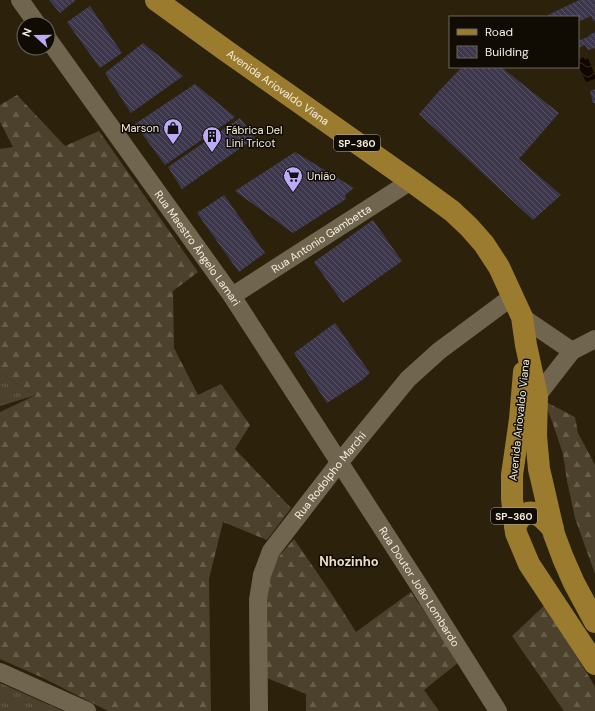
<svg xmlns="http://www.w3.org/2000/svg" width="595" height="711" font-family="'DM Sans',sans-serif">
<style>
.grass{fill:url(#grass-tufts)}
.forest{fill:url(#forest-firs)}
.water{fill:url(#water-waves)}
.building{fill:url(#building-back-hatch)}
.lines{fill:none;stroke-linecap:round;stroke-linejoin:round}
.minor{stroke:#70654e;stroke-width:18}
.major{stroke:#9b7c2e;stroke-width:22}
.labels{text-anchor:middle;stroke-width:3;stroke-linejoin:round;paint-order:stroke}
.shield{fill:#100c04;stroke:#b0aa9f;stroke-width:1}
.shield-label{font-size:10px;font-weight:bold;fill:#f5eee1}
.street-label{font-size:11px;fill:#f5eee1;stroke:#100c04}
.poi-label{font-size:11px;fill:#f5eee1;stroke:#100c04;text-anchor:start}
.quarter-label{font-size:13px;font-weight:bold;fill:#ebdec4;stroke:#100c04}
</style>
<defs>
<pattern id="grass-tufts" width="24" height="20" patternUnits="userSpaceOnUse"><rect width="24" height="20" fill="#4b412d"/><path d="M3 7l-1-3M5 7V3M7 7l1-3M15 17l-1-3M17 17v-4M19 17l1-3" fill="none" stroke="#665d4b"/></pattern>
<pattern id="forest-firs" width="22" height="20" patternUnits="userSpaceOnUse"><rect width="22" height="20" fill="#4b412d"/><path d="M5 1l3.5 6h-7zM16 11l3.5 6h-7z" fill="#665d4b"/></pattern>
<pattern id="water-waves" width="16" height="10" patternUnits="userSpaceOnUse"><rect width="16" height="10" fill="#110700"/><path d="M0 5q4-4 8 0t8 0" fill="none" stroke="#342b25"/></pattern>
<pattern id="building-back-hatch" width="6" height="6" patternUnits="userSpaceOnUse"><rect width="6" height="6" fill="#3c374d"/><path d="M-1 5l2 2M0 0l6 6M5-1l2 2" fill="none" stroke="#595466"/></pattern>
</defs>
<rect width="100%" height="100%" fill="#2c220c"/>
<!-- grass -->
<g class="grass">
<path d="M 0,373 L 36,395 L 0,406 Z"/>
<path d="M 0,683 L 63,711 L 0,711 Z"/>
</g>
<!-- forest -->
<g class="forest">
<path d="M 17,95 L 65,146 L 99,131 L 198,272 L 173,291 L 174,348 L 198,395 L 221,384 L 250,425 L 235,449 L 291,508 L 267,540 L 223,522 L 209,579 L 211,711 L 108,711 L 41,677 L 0,659 L 0,412 L 36,395 L 0,373 L 0,149 L 13,147 L 0,122 L 0,105 Z"/>
<path d="M 544,401 L 575,417 L 578,433 L 595,465 L 595,574 L 575,518 L 567,481 L 563,454 L 553,424 Z"/>
<path d="M 294,539 L 331,593 L 356,632 L 411,592 L 459,662 L 424,690 L 439,711 L 306,711 L 306,694 L 267,678 L 267,589 L 271,571 L 280,555 Z"/>
<path d="M 546,604 L 595,687 L 595,711 L 564,711 L 512,636 Z"/>
</g>
<!-- water -->
<path class="water" d="M 583,57 L 586,60 L 588,58 L 595,76 L 595,79 L 586,82 L 578,65 L 578,61 Z"/>
<!-- building -->
<g class="building">
<path d="M 49,0 L 76,0 L 60,13 Z"/>
<path d="M 579,0 L 595,0 L 595,23 L 591,16 L 578,22 L 578,17 L 549,17 L 548,15 Z"/>
<path d="M 90,6 L 122,53 L 100,68 L 67,22 Z"/>
<path d="M 595,32 L 595,48 L 588,50 L 585,45 L 578,48 L 578,41 L 590,36 L 589,35 Z"/>
<path d="M 143,43 L 183,76 L 131,113 L 105,73 Z"/>
<path d="M 462,67 L 501,67 L 559,113 L 519,159 L 561,195 L 533,220 L 419,114 L 440,90 Z"/>
<path d="M 195,84 L 235,117 L 165,165 L 135,124 Z"/>
<path d="M 595,89 L 595,103 L 593,103 L 590,91 Z"/>
<path d="M 240,118 L 255,138 L 182,189 L 168,167 Z"/>
<path d="M 295,152 L 354,188 L 345,195 L 346,199 L 293,233 L 235,191 Z"/>
<path d="M 224,195 L 265,253 L 239,272 L 197,213 Z"/>
<path d="M 373,220 L 402,261 L 343,303 L 314,262 Z"/>
<path d="M 335,323 L 370,373 L 361,381 L 327,403 L 294,353 Z"/>
</g>
<g class="lines">
<!-- minor -->
<g class="minor">
<path d="M 20,0 L 37,24"/>
<path id="s1" d="M 48,39 L 232,296 L 420,587 L 498,711"/>
<path id="s2" d="M 232,296 L 411,181"/>
<path d="M 522,317 L 572,351"/>
<path d="M 537,396 L 572,351 L 595,339"/>
<path d="M 0,672 L 87,711"/>
<path id="s3" d="M 259,711 L 258,600 L 262,575 L 271,551 L 339,463 L 408,379 L 439,351 L 513,296"/>
</g>
<!-- major -->
<g class="major">
<path id="s4" d="M 156,0 L 225,50 L 411,181 L 452,211 L 469,227 L 484,244 L 499,267 L 522,317 L 526,345 L 537,396 L 536,436 L 539,469 L 543,486 L 554,534 L 563,558 L 574,583 L 595,622"/>
<path d="M 524,372 L 520,419 L 512,475 L 512,499 L 516,533 L 529,564 L 595,664"/>
<path d="M 515,526 C 528,503 539,513 553,529"/>
</g>
</g>
<!-- icons -->
<defs>
<g id="shop-pin" transform="scale(1)"><path d="M0 17L-7.5 6A9.5 9.5 0 1 1 7.5 6Z" fill="#bcaaf6" stroke="#100c04"/><path d="M-5-2.5h2.3a2.7 3.5 0 0 1 5.4 0H5L5.5 6h-11ZM-1.5-2.5h3a1.5 2.3 0 0 0-3 0Z" fill="#111"/></g>
<g id="building-pin" transform="scale(1)"><path d="M0 17L-7.5 6A9.5 9.5 0 1 1 7.5 6Z" fill="#bcaaf6" stroke="#100c04"/><path d="M-4-6H4V6H1V3H-1V6H-4ZM-2.5-4.3h1.7v1.8h-1.7ZM.8-4.3h1.7v1.8H.8ZM-2.5-1h1.7V.8h-1.7ZM.8-1h1.7V.8H.8Z" fill="#111"/></g>
<g id="supermarket-pin" transform="scale(1)"><path d="M0 17L-7.5 6A9.5 9.5 0 1 1 7.5 6Z" fill="#bcaaf6" stroke="#100c04"/><path d="M-6-5.5h2.5l.6 2H6L4.5 2H-2.5L-4.4-4H-6ZM-1.5 3.2a1.3 1.3 0 1 0 .1 0ZM3 3.2a1.3 1.3 0 1 0 .1 0Z" fill="#111"/></g>
</defs>
<g fill-rule="evenodd">
<use href="#shop-pin" x="173" y="128"/>
<use href="#building-pin" x="212" y="136"/>
<use href="#supermarket-pin" x="293" y="176"/>
</g>
<g class="labels">
<!-- shield labels -->
<g class="shield">
<rect x="334" y="135" width="46" height="16" rx="3"/>
<rect x="491" y="508" width="46" height="16" rx="3"/>
</g>
<g class="shield-label">
<text x="357" y="147">SP-360</text>
<text x="514" y="520">SP-360</text>
</g>
<!-- street labels -->
<g class="street-label">
<text dy="4" stroke="none"><textPath href="#s4" startOffset="150">Avenida Ariovaldo Viana</textPath></text>
<text dy="4" stroke="none"><textPath href="#s2" startOffset="106">Rua Antonio Gambetta</textPath></text>
<text dy="4" stroke="none"><textPath href="#s1" startOffset="257">Rua Maestro Ângelo Lamari</textPath></text>
<text transform="translate(519 420) rotate(-84)" y="4">Avenida Ariovaldo Viana</text>
<text dy="4" stroke="none"><textPath href="#s3" startOffset="258">Rua Rodolpho Marchi</textPath></text>
<text dy="4" stroke="none"><textPath href="#s1" startOffset="662">Rua Doutor João Lombardo</textPath></text>
</g>
<!-- poi labels -->
<g class="poi-label">
<text x="159" y="132" text-anchor="end">Marson</text>
<text x="226" y="134">Fábrica Del<tspan x="226" dy="13">Lini Tricot</tspan></text>
<text x="307" y="180">União</text>
</g>
<!-- quarter labels -->
<g class="quarter-label">
<text x="349" y="566">Nhozinho</text>
</g>
</g>
<!-- legend -->
<rect x="449" y="16" width="130" height="52" fill="#100c04" stroke="#6c665c"/>
<rect x="457" y="29" width="20" height="6" fill="#9b7c2e" stroke="#6c665c"/>
<text x="485" y="36" font-size="12" fill="#f5eee1">Road</text>
<rect x="457" y="46" width="20" height="12" fill="url(#building-back-hatch)" stroke="#6c665c"/>
<text x="485" y="56" font-size="12" fill="#f5eee1">Building</text>
<!-- north arrow -->
<g transform="translate(36 36) rotate(291)"><circle r="19" fill="#100c04" stroke="#6c665c"/>
<path d="M0-3L7 15L0 10L-7 15Z" fill="#bcaaf6"/>
<text y="-6" font-size="11" font-weight="bold" text-anchor="middle" fill="#f5eee1">N</text>
</g>
</svg>
